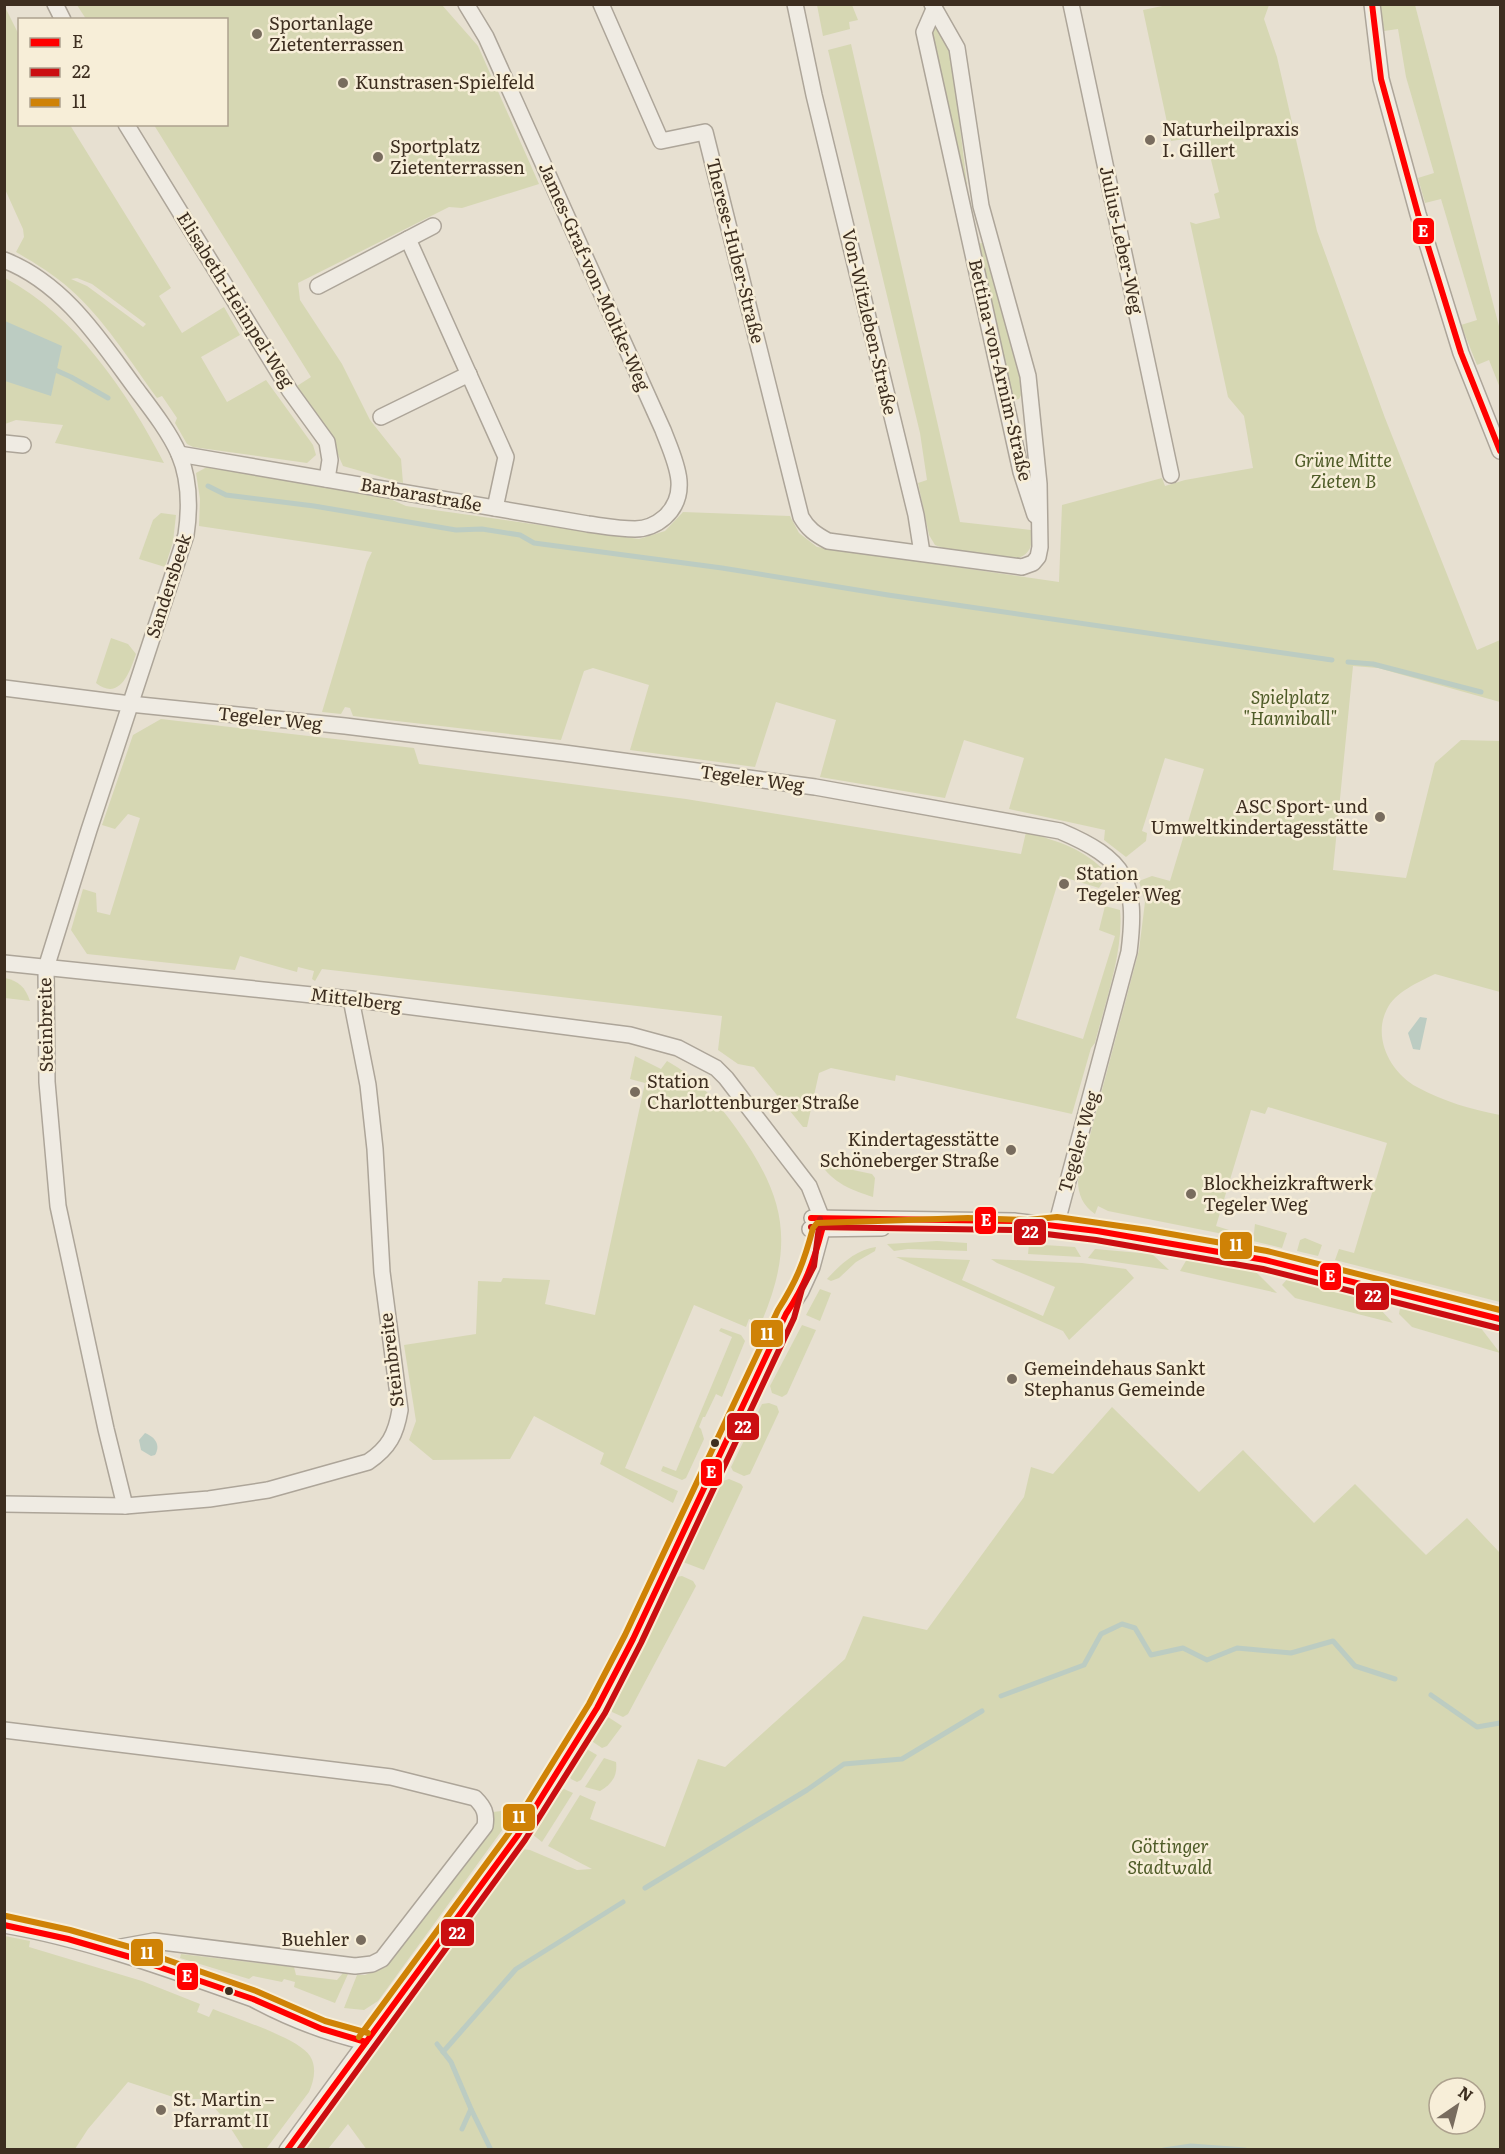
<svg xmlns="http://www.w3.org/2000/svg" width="1505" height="2154" font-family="Literata,serif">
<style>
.green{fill:#d6d7b3;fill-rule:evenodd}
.water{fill:#bcccc2}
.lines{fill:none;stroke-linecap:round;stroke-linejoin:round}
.stream{stroke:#bcccc2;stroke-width:5}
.street-casing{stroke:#ada599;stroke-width:18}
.street{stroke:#efebe3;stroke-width:15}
.bus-1-casing{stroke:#f7eed8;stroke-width:10}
.bus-2-casing{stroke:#f7eed8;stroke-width:10}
.bus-3-casing{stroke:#f7eed8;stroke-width:10}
.bus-1{stroke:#f00;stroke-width:6}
.bus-2{stroke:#cb0e11;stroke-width:6}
.bus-3{stroke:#cf8206;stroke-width:6}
.poi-dot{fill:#786c5e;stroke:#f7eed8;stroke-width:2}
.bus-dot{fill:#3d2e20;stroke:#f7eed8;stroke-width:2}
.labels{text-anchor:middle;stroke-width:5;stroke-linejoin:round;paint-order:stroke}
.poi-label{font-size:18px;fill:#3d2e20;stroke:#f7eed8;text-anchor:start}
.street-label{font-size:18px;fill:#3d2e20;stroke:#f7eed8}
.park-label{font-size:18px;font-style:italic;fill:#4d5a26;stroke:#f7eed8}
.line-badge{stroke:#f7eed8;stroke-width:2}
.badge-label{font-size:16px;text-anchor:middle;font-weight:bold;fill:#fff}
</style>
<rect width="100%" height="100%" fill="#e7e0d1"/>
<!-- green -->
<g class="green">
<path d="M 1172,4 L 1269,5 L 1264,19 L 1277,57 L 1317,231 L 1385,418 L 1477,650 L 1500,640 L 1500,702 L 1378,668 L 1353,666 L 1333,870 L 1406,878 L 1435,763 L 1461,740 L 1500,741 L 1500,992 L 1435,974 C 1419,982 1395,992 1387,1009 C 1372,1038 1391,1073 1417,1087 C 1444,1102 1471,1109 1500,1115 L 1500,1302 L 1335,1260 L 1339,1249 L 1354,1253 L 1387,1143 L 1268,1107 L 1265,1114 L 1251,1110 L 1216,1226 L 1229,1230 L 1228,1235 L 1108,1211 L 1098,1206 L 1095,1214 C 1083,1206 1078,1194 1078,1181 L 1139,950 L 1145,902 L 1139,881 L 1152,876 L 1170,881 L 1204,769 L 1165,758 L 1142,831 L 1147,833 L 1146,841 L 1126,857 L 1104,840 L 1105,830 L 1009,809 L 1024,758 L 964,740 L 945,798 L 820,777 L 836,720 L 776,702 L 755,767 L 630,750 L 649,685 L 593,668 L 584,671 L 561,740 L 353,716 L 350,708 L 345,707 L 341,714 L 322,712 L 367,562 L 372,552 L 199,526 L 200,499 L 196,473 L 207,467 L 379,494 L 406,506 L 639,539 L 665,531 L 683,512 L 790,516 L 799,533 L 817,547 L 1059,582 L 1062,505 L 1162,478 L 1165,486 L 1185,480 L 1253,468 L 1244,416 L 1228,397 L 1190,222 L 1196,224 L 1220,218 L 1214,194 L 1219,192 L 1205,136 L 1171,141 L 1143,10 Z"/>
<path d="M 4,5 L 19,35 L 20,124 L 70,125 L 171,288 L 159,296 L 182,333 L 224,307 L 240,335 L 201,357 L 227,402 L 266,380 L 313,445 L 316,455 L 307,463 L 193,447 L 187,444 L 175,423 L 177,418 L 162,396 L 157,398 C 130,361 104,319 70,289 C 53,274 35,263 16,252 L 24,237 L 23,229 L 4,187 ZM 77,278 L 92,284 L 146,324 L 143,327 L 87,286 L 71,279 Z"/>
<path d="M 77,5 L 442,5 L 478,46 L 539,184 L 462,208 L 449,207 L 298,283 L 300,300 L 342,364 L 370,420 L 401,459 L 403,483 L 343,466 L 326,427 L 297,386 L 311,377 L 154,125 L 226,124 L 226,20 L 86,19 Z"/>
<path d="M 817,5 L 852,5 L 858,20 L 849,22 L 850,29 L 823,36 Z"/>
<path d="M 1380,5 L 1415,5 L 1500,330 L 1500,388 L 1489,360 L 1477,365 L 1461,325 L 1477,320 L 1441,199 L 1425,203 L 1418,178 L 1434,173 L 1406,77 L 1398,29 L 1384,31 Z"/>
<path d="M 938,27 L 951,52 L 967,185 L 963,184 L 930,32 L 932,28 Z"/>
<path d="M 851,44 L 960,522 L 1031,530 C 1034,547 1029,556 1012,560 L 948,550 L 935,545 L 929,535 L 918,483 L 927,480 L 920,433 L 828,50 Z"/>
<path d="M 982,243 L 1018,359 L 1021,395 L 1019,399 L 1014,400 L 1009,397 L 976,244 Z"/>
<path d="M 5,278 C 75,315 128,393 164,463 L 55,443 L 63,425 L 16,420 L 5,424 Z"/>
<path d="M 161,513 L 176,515 L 173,542 L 165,567 L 139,559 L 153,520 Z"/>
<path d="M 111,638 L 128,644 L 136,654 C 130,671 120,702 96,683 Z"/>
<path d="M 161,719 L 414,748 L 419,764 L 686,799 L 1021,854 L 1026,832 C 1060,842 1083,848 1108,874 L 1099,888 L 1060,876 L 1016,1018 L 1083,1039 L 1115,936 L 1099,930 L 1105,906 L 1120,910 C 1124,950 1105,1003 1095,1043 L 1091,1048 L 1072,1114 L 896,1075 L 895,1081 L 831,1068 L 819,1073 L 807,1127 L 803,1127 L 754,1067 L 738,1064 L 718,1050 L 722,1016 L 322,969 L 315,981 L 312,979 L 314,971 L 298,967 L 297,972 L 240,956 L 235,970 L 87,954 L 71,930 L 83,889 L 96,893 L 97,912 L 110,915 L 140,818 L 128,814 L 115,829 L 102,825 L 133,735 Z"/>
<path d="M 5,978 C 19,981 25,987 30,1001 L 5,998 Z"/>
<path d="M 635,1056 L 661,1069 L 667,1061 C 697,1078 716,1100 736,1128 C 785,1196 795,1242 762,1321 L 759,1323 L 749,1319 L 746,1327 L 694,1305 L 625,1468 L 678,1491 L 673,1503 L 600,1464 L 604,1453 L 534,1416 L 510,1459 L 433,1460 L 409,1440 L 416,1421 L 404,1345 L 476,1334 L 478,1281 L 501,1282 L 503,1278 L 550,1280 L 545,1304 L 595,1315 L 645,1083 L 630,1079 Z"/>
<path d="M 820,1163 L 872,1174 L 875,1178 L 873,1197 C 851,1190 833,1183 820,1163 Z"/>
<path d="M 1255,1224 L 1287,1233 L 1282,1248 L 1253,1241 Z"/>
<path d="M 1305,1238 L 1322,1245 L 1318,1256 L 1297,1251 L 1300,1240 Z"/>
<path d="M 937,1241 L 967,1243 L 967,1251 L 908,1249 L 894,1251 L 887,1244 Z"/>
<path d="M 1029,1244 L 1075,1247 L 1081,1257 L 1028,1254 Z"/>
<path d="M 876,1247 L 875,1251 L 856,1262 L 839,1278 L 831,1281 L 827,1279 C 840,1265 855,1250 876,1247 Z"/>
<path d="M 1095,1249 L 1152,1254 L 1169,1270 L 1088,1258 Z"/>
<path d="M 896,1257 L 970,1260 L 962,1280 L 1043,1316 L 1055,1287 L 997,1263 L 991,1259 L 1082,1263 L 1126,1269 L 1134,1278 L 1069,1340 L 1063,1331 Z"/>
<path d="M 1187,1259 L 1255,1271 L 1277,1293 L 1180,1271 Z"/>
<path d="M 1289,1277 L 1367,1295 L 1393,1323 L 1295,1298 L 1282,1285 Z"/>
<path d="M 820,1289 L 831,1293 L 820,1321 L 806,1315 Z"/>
<path d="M 1405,1304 L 1477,1323 L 1500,1353 L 1412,1327 L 1399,1314 L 1400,1308 Z"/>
<path d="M 802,1325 L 816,1330 L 787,1394 L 782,1397 L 772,1393 L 770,1386 Z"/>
<path d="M 721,1328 L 741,1335 L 745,1341 L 722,1397 L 716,1394 L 705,1417 L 703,1417 L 699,1427 L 701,1429 L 704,1439 L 686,1478 L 682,1480 L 661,1471 L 663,1466 L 676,1471 L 732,1337 L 719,1331 Z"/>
<path d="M 769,1403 L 777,1406 L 779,1412 L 750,1474 L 744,1476 L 733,1471 L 731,1467 L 762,1404 Z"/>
<path d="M 1112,1407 L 1199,1492 L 1243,1450 L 1314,1523 L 1355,1484 L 1426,1555 L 1467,1518 L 1500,1553 L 1500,2149 L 367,2150 L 348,2124 L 328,2149 L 299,2149 L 469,1924 L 522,1849 L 530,1850 L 577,1870 L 592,1869 L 548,1846 L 580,1795 L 596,1802 L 590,1819 L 665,1847 L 698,1759 L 725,1767 L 845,1659 L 863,1616 L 927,1630 L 1024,1497 L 1031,1467 L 1053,1474 ZM 1439,2088 L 1475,2088 L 1475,2124 L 1439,2124 Z"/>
<path d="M 729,1479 L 741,1484 L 743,1487 L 704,1570 L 683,1562 L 723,1481 Z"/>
<path d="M 682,1576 L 693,1581 L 696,1586 L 628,1714 L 623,1717 L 612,1712 L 610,1705 L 676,1577 Z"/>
<path d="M 608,1717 L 622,1726 L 607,1746 L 602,1748 L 593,1742 L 592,1737 L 603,1718 Z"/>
<path d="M 585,1748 L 597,1755 L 581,1780 L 577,1782 L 571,1779 L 569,1775 Z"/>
<path d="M 604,1758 L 616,1762 C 618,1776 611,1785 600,1791 L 585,1787 Z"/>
<path d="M 564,1789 L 573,1793 L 542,1842 L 532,1834 L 558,1793 Z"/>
<path d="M 501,1811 L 507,1814 L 508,1822 L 378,2001 L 364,2010 L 344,2008 L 357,1975 L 365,1975 L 386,1967 L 492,1827 L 493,1812 Z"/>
<path d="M 5,1936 L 30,1941 L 29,1947 L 142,1981 L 200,2004 L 197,2012 L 209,2017 L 213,2009 C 234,2018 299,2038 310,2056 C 317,2067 314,2081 309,2092 L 266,2149 L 244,2149 L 226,2121 L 207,2099 L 179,2099 L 128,2082 L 88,2129 L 75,2149 L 5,2149 Z"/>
<path d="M 181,1954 L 294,1967 L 296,1975 L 337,1980 L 343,1973 L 348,1974 L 335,2003 L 294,1987 L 295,1982 L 284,1979 L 282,1982 L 253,1976 L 249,1979 L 180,1958 Z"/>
</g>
<!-- water -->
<g class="water">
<path d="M 5,321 L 62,346 L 51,396 L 5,381 Z"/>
<path d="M 1420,1017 L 1427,1018 L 1420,1050 L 1413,1049 L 1408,1033 Z"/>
<path d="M 145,1433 C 155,1437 161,1445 155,1455 L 151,1456 L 141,1450 L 139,1440 Z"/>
</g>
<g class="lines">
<!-- stream -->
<g class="stream">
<path d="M 51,368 L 71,377 L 108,398"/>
<path d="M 208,486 L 226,495 L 314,506 L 456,530 L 482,529 L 520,535 L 534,543 L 722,568 L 888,595 L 1332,660"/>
<path d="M 1348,662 L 1373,664 L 1481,692"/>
<path d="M 1431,1695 L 1477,1727 L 1500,1723"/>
<path d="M 1001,1696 L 1084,1665 L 1101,1634 L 1122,1624 L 1135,1628 L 1151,1655 L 1183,1648 L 1207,1660 L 1237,1648 L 1291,1653 L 1333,1641 L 1355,1666 L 1395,1679"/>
<path d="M 645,1888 L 807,1790 L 844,1764 L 902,1759 L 982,1711"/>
<path d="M 437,2044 L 451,2062 L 471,2109 L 462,2129"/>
<path d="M 443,2052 L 516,1969 L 623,1902"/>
<path d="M 471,2109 L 491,2150"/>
<path d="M 1164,2150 L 1191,2146 L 1245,2150"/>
</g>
<!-- street casing -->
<g class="street-casing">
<g id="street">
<path d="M 55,4 L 63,20"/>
<path d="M 601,4 L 661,141 L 705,132 L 801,517 C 808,529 815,534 828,541 L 1022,567 L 1033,563 L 1038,557 L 1040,547 L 1039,484 L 1028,376 L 981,206 L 957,48 L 932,4"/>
<path d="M 795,4 L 814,95 L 916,515 L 922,553"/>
<path d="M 1071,4 L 1171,475"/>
<path d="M 1372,4 L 1381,79 L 1418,214 L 1461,353 L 1500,451"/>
<path d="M 934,9 L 924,32 L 1021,472 L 1035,515"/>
<path d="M 126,124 L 290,391 L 327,442 L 330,460 L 327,479"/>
<path d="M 408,239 L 506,457 L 495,508"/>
<path d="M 4,260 C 63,283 98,337 134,386 C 149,406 169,431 179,454 C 190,480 190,508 186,535 L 89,830 L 46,968 L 47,1082 L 58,1206 L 106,1429 L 125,1506 L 209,1499 L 268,1490 L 368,1462 C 389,1448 396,1434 400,1410 L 382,1272 L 375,1149 L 368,1085 L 351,999"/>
<path d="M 318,286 L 433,226"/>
<path d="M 381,417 L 469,374"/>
<path d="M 4,443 L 23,445"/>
<path d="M 179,454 L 588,524 C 603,526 620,529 635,529 C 646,529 657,524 665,517 C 692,492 674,459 663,430 L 486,37 L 466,4"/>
<path d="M 4,688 L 130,704 L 345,726 L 564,753 L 815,787 L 1060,831 C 1126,859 1138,881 1129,952 L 1056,1226"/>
<path d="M 4,963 L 351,999 L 630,1035 L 678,1048 L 716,1068 L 726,1078 L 809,1186 L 822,1219 L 822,1230 L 812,1267 L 801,1291 L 786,1314 L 633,1639 L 597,1708 L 518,1835 L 287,2150"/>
<path d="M 812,1218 L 1014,1221 L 1097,1231 L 1265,1260 L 1500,1319"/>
<path d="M 810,1229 L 882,1228"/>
<path d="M 4,1504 L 125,1506"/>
<path d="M 4,1730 L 391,1777 L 475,1798 C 484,1807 487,1813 485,1826 L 382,1959 L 372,1964 L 355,1966 L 154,1941 L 110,1949"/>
<path d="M 4,1925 C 90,1940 171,1970 253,1999 C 288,2018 327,2033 366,2042"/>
</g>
</g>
<!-- street -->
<use href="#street" class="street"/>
<!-- bus-1 casing -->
<g class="bus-1-casing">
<g id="bus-1">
<path d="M 1372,4 L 1381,79 L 1418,214 L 1461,353 L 1500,451"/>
<path d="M 811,1218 L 1014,1221 L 1097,1231 L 1265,1260 L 1500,1319"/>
<path d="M 4,1925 L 68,1939 L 130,1957 L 253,1999 L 322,2029 L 366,2042"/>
<path d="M 287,2150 L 518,1835 L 597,1708 L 633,1639 L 786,1314 C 805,1285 813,1264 822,1230"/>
</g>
</g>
<!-- bus-2 casing -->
<g class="bus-2-casing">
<g id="bus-2">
<path d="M 811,1227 L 1013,1230 L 1096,1240 L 1263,1269 L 1498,1328"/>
<path d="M 299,2150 L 525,1840 L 605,1713 L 641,1643 L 794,1318 L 802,1289 L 814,1266 L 820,1219"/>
</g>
</g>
<!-- bus-3 casing -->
<g class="bus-3-casing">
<g id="bus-3">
<path d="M 6,1916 L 70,1930 L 133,1948 L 256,1991 L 325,2021 L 368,2033"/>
<path d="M 359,2037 L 511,1830 L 589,1704 L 625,1635 L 778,1310 C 797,1280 804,1262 813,1228 L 817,1223 L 968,1218 L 1028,1220 L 1057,1217 L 1148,1230 L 1267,1251 L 1500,1310"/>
</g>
</g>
<!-- bus-1 -->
<use href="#bus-1" class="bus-1"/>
<!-- bus-2 -->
<use href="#bus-2" class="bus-2"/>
<!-- bus-3 -->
<use href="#bus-3" class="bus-3"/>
</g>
<!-- markers -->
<g class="poi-dot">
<circle cx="257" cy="34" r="6"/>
<circle cx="343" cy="83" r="6"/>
<circle cx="1150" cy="140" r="6"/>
<circle cx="378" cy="157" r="6"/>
<circle cx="1380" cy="817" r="6"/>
<circle cx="1064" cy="884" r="6"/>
<circle cx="635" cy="1092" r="6"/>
<circle cx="1011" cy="1150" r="6"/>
<circle cx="1191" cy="1194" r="6"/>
<circle cx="1012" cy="1379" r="6"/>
<circle cx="361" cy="1940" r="6"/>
<circle cx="161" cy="2110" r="6"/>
</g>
<g class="bus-dot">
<circle cx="715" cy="1443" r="5"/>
<circle cx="229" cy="1991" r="5"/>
</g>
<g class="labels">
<!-- poi labels -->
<g class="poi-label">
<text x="269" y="30">Sportanlage<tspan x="269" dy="21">Zietenterrassen</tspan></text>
<text x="355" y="89">Kunstrasen-Spielfeld</text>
<text x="1162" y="136">Naturheilpraxis<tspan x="1162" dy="21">I. Gillert</tspan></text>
<text x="390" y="153">Sportplatz<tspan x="390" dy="21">Zietenterrassen</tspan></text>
<text x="1368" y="813" text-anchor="end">ASC Sport- und<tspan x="1368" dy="21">Umweltkindertagesstätte</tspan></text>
<text x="1076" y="880">Station<tspan x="1076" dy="21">Tegeler Weg</tspan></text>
<text x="647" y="1088">Station<tspan x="647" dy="21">Charlottenburger Straße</tspan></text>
<text x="999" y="1146" text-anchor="end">Kindertagesstätte<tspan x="999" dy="21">Schöneberger Straße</tspan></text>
<text x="1203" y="1190">Blockheizkraftwerk<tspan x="1203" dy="21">Tegeler Weg</tspan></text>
<text x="1024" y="1375">Gemeindehaus Sankt<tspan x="1024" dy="21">Stephanus Gemeinde</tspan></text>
<text x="349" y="1946" text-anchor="end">Buehler</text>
<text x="173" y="2106">St. Martin –<tspan x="173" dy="21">Pfarramt II</tspan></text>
</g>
<!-- street labels -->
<g class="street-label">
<text transform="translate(1121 240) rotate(78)" y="6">Julius-Leber-Weg</text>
<text transform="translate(735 251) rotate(76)" y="6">Therese-Huber-Straße</text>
<text transform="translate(594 277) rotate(66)" y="6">James-Graf-von-Moltke-Weg</text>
<text transform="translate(235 300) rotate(58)" y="6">Elisabeth-Heimpel-Weg</text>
<text transform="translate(869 322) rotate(77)" y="6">Von-Witzleben-Straße</text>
<text transform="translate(1000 370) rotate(77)" y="6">Bettina-von-Arnim-Straße</text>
<text transform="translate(421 495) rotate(10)" y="6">Barbarastraße</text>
<text transform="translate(169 586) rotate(-72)" y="6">Sandersbeek</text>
<text transform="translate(270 719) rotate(6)" y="6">Tegeler Weg</text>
<text transform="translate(752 779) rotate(8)" y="6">Tegeler Weg</text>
<text transform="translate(356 1000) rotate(7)" y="6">Mittelberg</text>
<text transform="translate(46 1025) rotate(-91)" y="6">Steinbreite</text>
<text transform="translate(1079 1142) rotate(-74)" y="6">Tegeler Weg</text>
<text transform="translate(392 1360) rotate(-97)" y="6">Steinbreite</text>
</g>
<!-- park labels -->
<g class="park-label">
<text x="1343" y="467">Grüne Mitte<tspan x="1343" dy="21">Zieten B</tspan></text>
<text x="1290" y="704">Spielplatz<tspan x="1290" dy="21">"Hanniball"</tspan></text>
<text x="1170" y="1853">Göttinger<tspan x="1170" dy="21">Stadtwald</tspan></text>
</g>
</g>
<g class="line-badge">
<rect x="1412" y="217" width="23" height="28" rx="6" fill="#f00"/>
<rect x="974" y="1206" width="23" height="29" rx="6" fill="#f00"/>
<rect x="1013" y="1218" width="34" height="28" rx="6" fill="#cb0e11"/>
<rect x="1219" y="1231" width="34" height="29" rx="6" fill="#cf8206"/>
<rect x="1319" y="1262" width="23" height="29" rx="6" fill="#f00"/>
<rect x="1355" y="1282" width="35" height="29" rx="6" fill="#cb0e11"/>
<rect x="750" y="1319" width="34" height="29" rx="6" fill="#cf8206"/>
<rect x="726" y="1412" width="34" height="29" rx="6" fill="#cb0e11"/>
<rect x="700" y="1458" width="23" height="29" rx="6" fill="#f00"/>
<rect x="502" y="1803" width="34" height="29" rx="6" fill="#cf8206"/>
<rect x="440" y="1918" width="35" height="29" rx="6" fill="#cb0e11"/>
<rect x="130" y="1938" width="34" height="29" rx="6" fill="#cf8206"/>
<rect x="176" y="1962" width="23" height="29" rx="6" fill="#f00"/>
</g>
<g class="badge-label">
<text x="1423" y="237">E</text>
<text x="986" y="1226">E</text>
<text x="1030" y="1238">22</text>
<text x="1236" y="1251">11</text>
<text x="1330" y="1282">E</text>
<text x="1373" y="1302">22</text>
<text x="767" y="1340">11</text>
<text x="743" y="1433">22</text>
<text x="711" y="1478">E</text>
<text x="519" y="1823">11</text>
<text x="457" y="1939">22</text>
<text x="147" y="1959">11</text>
<text x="187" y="1982">E</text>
</g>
<!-- border -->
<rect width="1505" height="2154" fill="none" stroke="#3d2e20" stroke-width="12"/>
<!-- legend -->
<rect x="18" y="18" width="210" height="108" fill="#f7eed8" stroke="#ada18e" stroke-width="1.5"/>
<rect x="30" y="38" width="30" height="9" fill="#ff0000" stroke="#ada18e" stroke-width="1.5"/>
<text x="72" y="48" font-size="18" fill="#3d2e20">E</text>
<rect x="30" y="68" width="30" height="9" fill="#cb0e11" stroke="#ada18e" stroke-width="1.5"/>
<text x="72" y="78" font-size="18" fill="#3d2e20">22</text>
<rect x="30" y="98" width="30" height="9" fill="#cf8206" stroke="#ada18e" stroke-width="1.5"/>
<text x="72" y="108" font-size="18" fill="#3d2e20">11</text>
<!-- north arrow -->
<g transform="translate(1457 2106) rotate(35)"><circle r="28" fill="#f7eed8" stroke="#ada18e" stroke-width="1.5"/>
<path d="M0-4.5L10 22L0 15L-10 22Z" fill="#786c5e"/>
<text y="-9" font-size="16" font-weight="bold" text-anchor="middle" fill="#3d2e20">N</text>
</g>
</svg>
